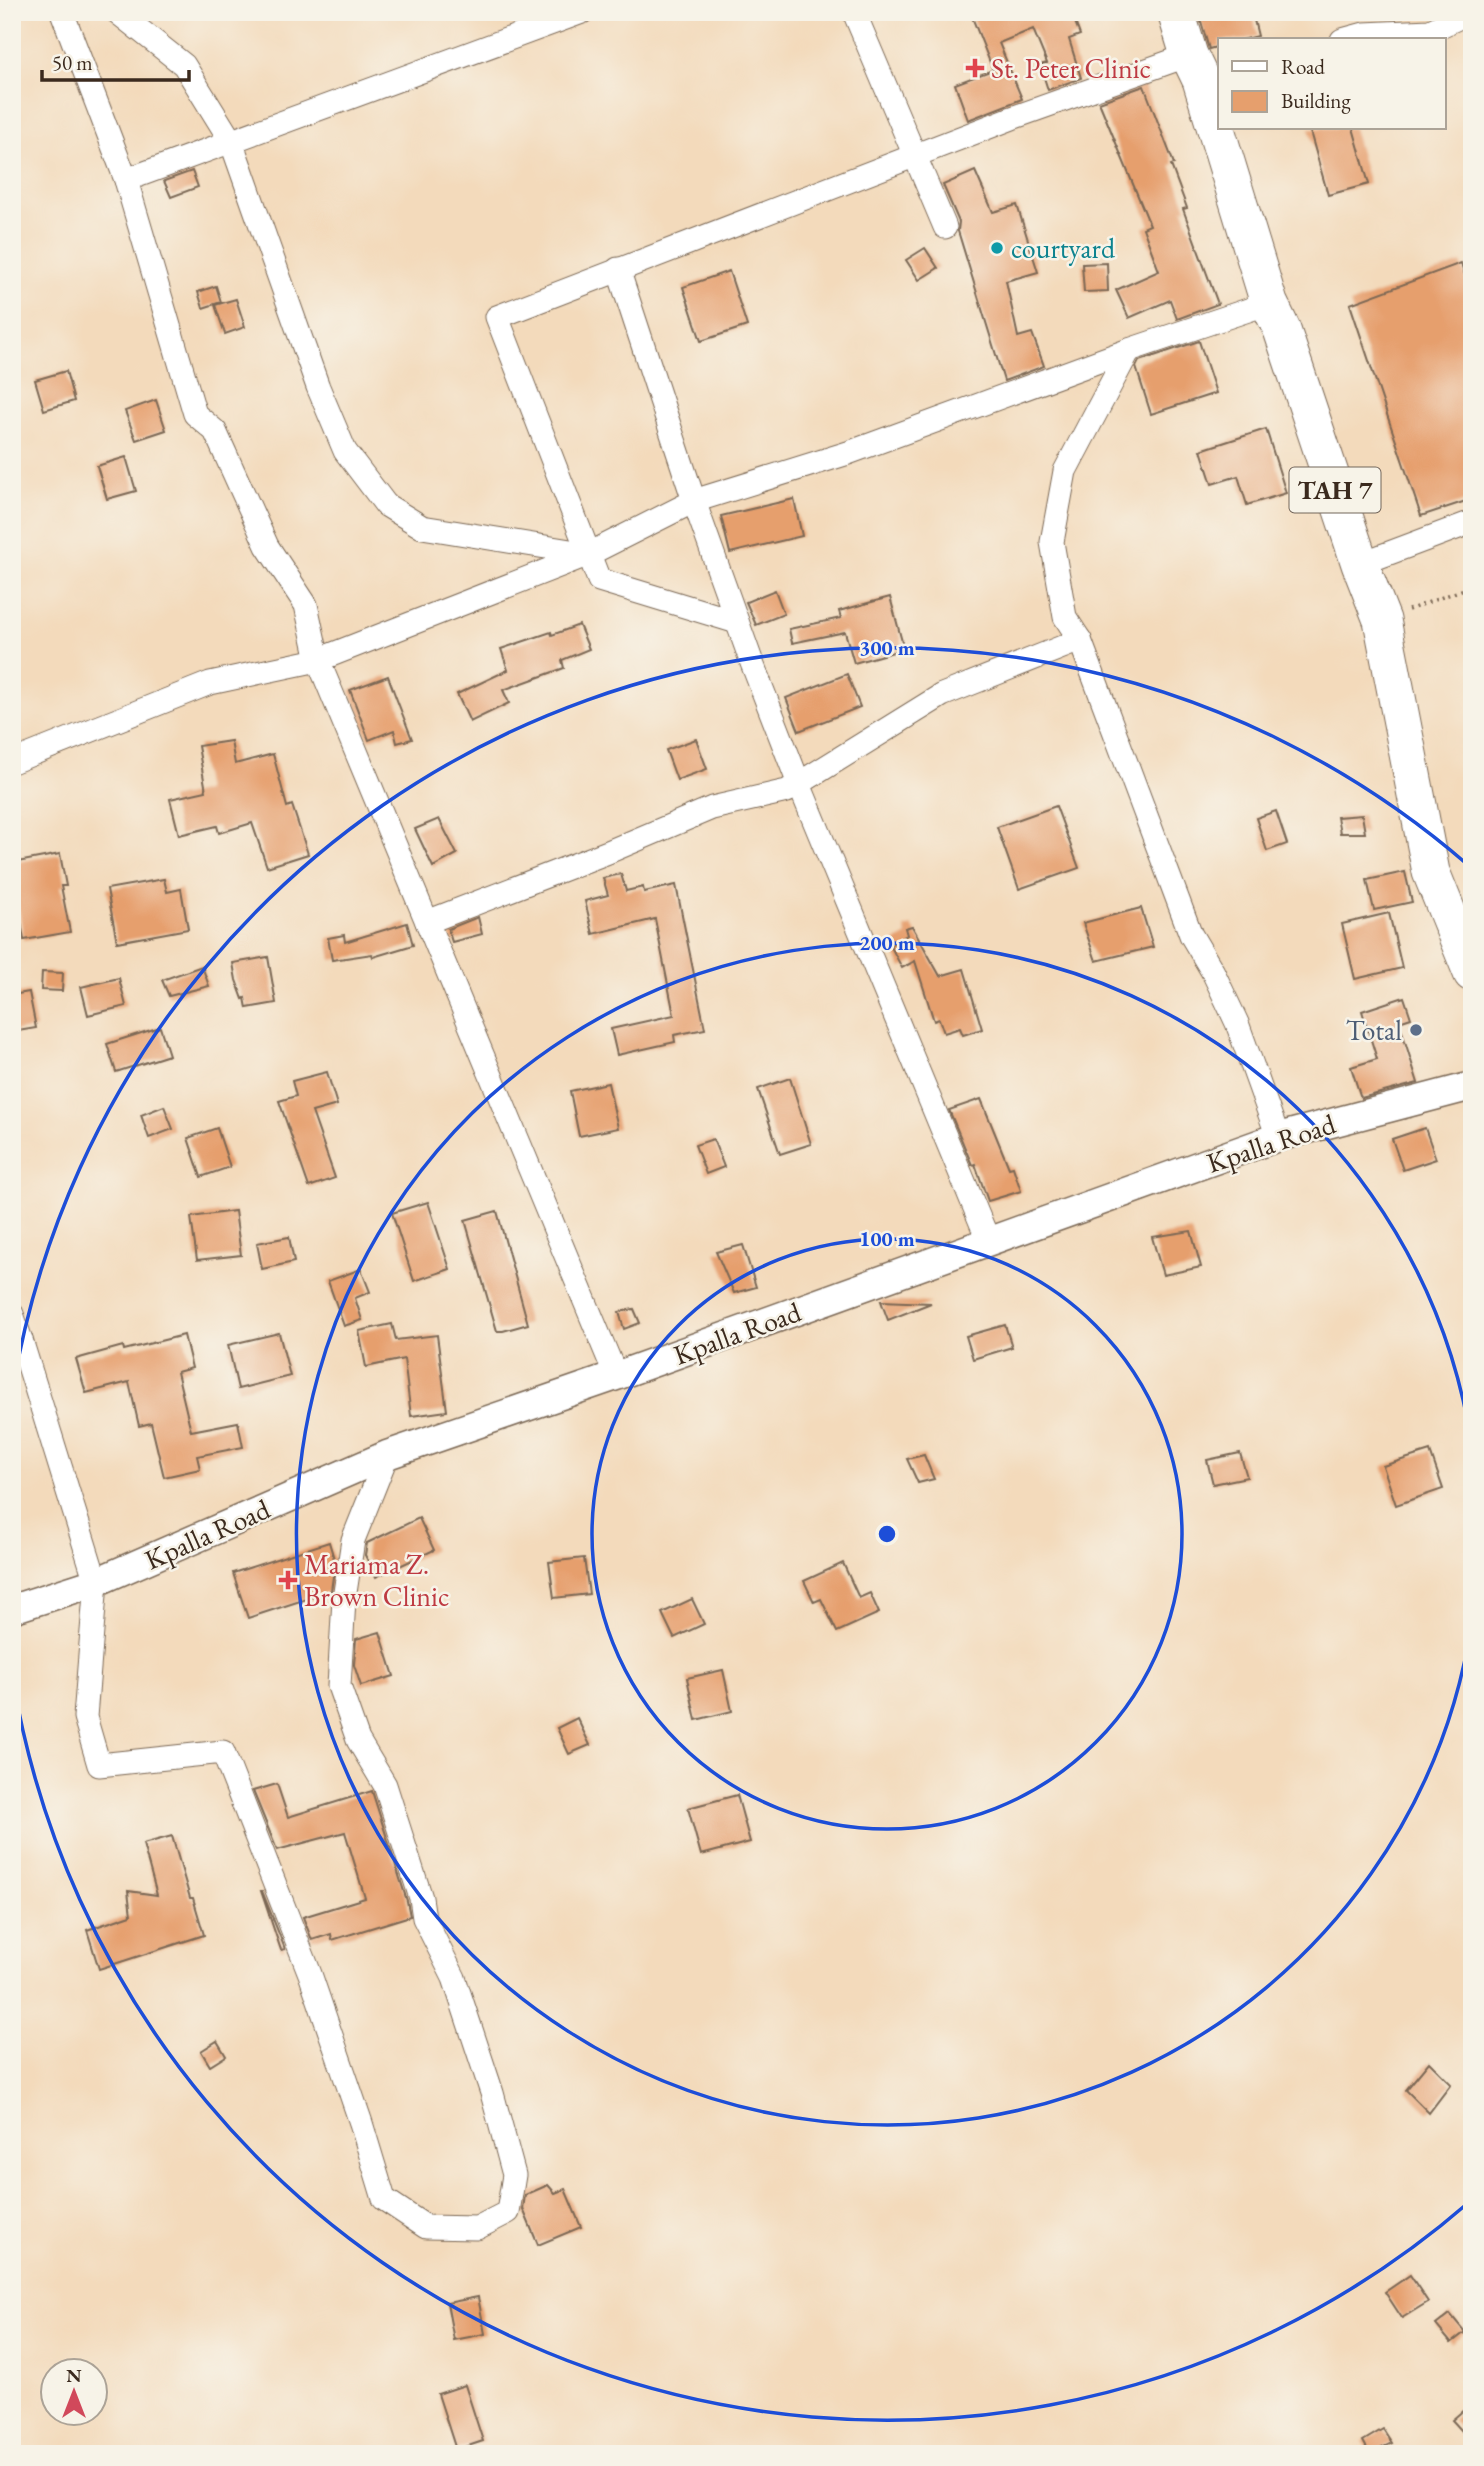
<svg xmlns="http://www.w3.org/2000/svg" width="1484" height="2466" font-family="'EB Garamond',serif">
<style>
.building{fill:#e69f6d}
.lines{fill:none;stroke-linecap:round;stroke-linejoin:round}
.minor-casing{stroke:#7b6855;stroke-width:25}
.tertiary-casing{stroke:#7b6855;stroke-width:31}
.trunk-casing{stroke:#7b6855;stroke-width:39}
.path{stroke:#7b6855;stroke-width:3.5;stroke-dasharray:2 5;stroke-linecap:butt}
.minor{stroke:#fff;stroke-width:23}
.tertiary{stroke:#fff;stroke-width:28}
.trunk{stroke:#fff;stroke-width:37}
.ring{fill:none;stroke:#1d4ed8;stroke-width:3.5}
.health-dot{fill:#e0444e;stroke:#f7f3e8;stroke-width:2.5}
.culture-dot{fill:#0f9aa8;stroke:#f7f3e8;stroke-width:2.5}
.service-dot{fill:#5c6f8a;stroke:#f7f3e8;stroke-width:2.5}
.labels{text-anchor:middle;stroke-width:5;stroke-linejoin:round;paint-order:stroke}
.shield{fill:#f7f3e8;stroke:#73665b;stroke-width:2}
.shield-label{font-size:26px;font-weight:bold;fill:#3b2a1e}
.health-label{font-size:28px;fill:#be3a42;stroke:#f7f3e8;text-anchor:start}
.culture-label{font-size:28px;fill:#0d838f;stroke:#f7f3e8;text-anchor:start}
.service-label{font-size:28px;fill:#4e5e75;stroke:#f7f3e8;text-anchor:end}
.street-label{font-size:28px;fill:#3b2a1e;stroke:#f7f3e8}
.centre{fill:#1d4ed8;stroke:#f7f3e8;stroke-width:3.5}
.ring-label{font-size:21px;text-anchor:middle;font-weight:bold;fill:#1d4ed8;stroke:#f7f3e8;stroke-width:5;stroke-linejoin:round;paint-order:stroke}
</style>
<rect width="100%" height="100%" fill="#f7f3e8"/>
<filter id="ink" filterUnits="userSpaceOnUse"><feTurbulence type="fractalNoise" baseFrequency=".0143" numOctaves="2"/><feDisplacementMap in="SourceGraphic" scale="14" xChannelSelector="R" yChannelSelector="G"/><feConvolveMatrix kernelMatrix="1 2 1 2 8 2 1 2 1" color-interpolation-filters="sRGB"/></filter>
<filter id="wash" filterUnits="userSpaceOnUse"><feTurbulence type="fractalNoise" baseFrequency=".00686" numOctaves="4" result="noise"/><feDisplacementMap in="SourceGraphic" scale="28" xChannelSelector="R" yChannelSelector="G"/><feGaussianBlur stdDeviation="1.57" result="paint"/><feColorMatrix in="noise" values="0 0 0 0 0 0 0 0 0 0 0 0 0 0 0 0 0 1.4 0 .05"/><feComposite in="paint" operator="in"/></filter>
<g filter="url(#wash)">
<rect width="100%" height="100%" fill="#f3dabb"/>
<g id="blocks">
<!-- building -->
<g class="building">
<path d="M 970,12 L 1071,12 L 1080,35 L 1069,39 L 1081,78 L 1048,90 L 1040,65 L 1047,63 L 1033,29 L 999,43 L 1022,99 L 968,120 L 955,84 L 993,70 Z"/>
<path d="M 1221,12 L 1252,12 L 1258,36 L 1242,40 L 1220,40 L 1220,46 L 1209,49 L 1200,18 Z"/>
<path d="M 1144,86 L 1174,164 L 1171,165 L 1187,208 L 1183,209 L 1218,304 L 1177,319 L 1170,300 L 1129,318 L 1116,290 L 1159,271 L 1143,228 L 1150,225 L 1099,102 Z"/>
<path d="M 1309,128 L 1353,128 L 1369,184 L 1328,195 Z"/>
<path d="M 192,171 L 198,187 L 171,197 L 164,181 Z"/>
<path d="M 975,171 L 993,212 L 1017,205 L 1038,272 L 1006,281 L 1018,337 L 1032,333 L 1044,366 L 1004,381 L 958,231 L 959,222 L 943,185 Z"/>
<path d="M 925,248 L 938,268 L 919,280 L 906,260 Z"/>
<path d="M 1107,263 L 1108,291 L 1084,292 L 1082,264 Z"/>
<path d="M 1461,263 L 1472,297 L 1472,499 L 1421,516 L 1350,304 Z"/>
<path d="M 729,271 L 747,326 L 701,341 L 683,287 Z"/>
<path d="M 216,286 L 221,302 L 203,308 L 198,292 Z"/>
<path d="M 236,299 L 245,327 L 225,334 L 215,305 Z"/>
<path d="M 1199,341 L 1216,393 L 1151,414 L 1136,367 L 1139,361 Z"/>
<path d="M 66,371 L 74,401 L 44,410 L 35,380 Z"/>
<path d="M 156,400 L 166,430 L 136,440 L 125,411 Z"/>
<path d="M 1266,429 L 1286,493 L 1247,505 L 1238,476 L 1212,484 L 1201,450 Z"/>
<path d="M 126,457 L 136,491 L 107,499 L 97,466 Z"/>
<path d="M 794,499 L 802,536 L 730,553 L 721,516 Z"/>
<path d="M 775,590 L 784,614 L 756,625 L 746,602 Z"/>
<path d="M 890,597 L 904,649 L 854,663 L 845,632 L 792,643 L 789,629 L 841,618 L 839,611 Z"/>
<path d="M 579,625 L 589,649 L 562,660 L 564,668 L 503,690 L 509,703 L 470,722 L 457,694 L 508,670 L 501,649 L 551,632 L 552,635 Z"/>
<path d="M 847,674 L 860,707 L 799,731 L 786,698 Z"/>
<path d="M 388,676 L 395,695 L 412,739 L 397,743 L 394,730 L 369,740 L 350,690 Z"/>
<path d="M 696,739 L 707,769 L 677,780 L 666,750 Z"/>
<path d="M 231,741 L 235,764 L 273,754 L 287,807 L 292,805 L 308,854 L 267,867 L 252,823 L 219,833 L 217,826 L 179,835 L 170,799 L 206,791 L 198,746 Z"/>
<path d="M 1056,806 L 1079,868 L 1019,889 L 997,827 Z"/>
<path d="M 1276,811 L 1287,844 L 1267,851 L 1256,818 Z"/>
<path d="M 1362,815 L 1365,833 L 1340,833 L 1337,817 Z"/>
<path d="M 439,819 L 457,854 L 433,867 L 415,829 Z"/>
<path d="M 60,854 L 66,886 L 61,886 L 70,932 L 24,940 L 16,893 L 12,894 L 12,863 Z"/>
<path d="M 1405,872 L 1412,902 L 1374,910 L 1367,880 Z"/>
<path d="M 621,874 L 626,891 L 643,887 L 644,892 L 676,885 L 705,1029 L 674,1035 L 675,1042 L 617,1055 L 611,1029 L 674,1015 L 655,919 L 593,934 L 585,901 L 608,895 L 603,878 Z"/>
<path d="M 164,879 L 167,892 L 181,889 L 188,929 L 117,942 L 107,889 Z"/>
<path d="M 1141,908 L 1153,947 L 1096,961 L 1083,923 Z"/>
<path d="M 1389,913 L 1402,968 L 1355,979 L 1342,924 Z"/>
<path d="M 478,917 L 482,934 L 452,942 L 448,929 Z"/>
<path d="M 407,923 L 413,945 L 373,957 L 372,954 L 332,960 L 328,938 L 344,935 L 345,942 Z"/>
<path d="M 912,926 L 940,976 L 964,969 L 982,1029 L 963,1035 L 960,1028 L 944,1033 L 939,1019 L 934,1021 L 915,961 L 902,968 L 890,945 L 907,935 L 905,928 Z"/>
<path d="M 268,957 L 276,1003 L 247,1008 L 245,998 L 243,999 L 236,980 L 233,963 Z"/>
<path d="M 202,966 L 209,986 L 169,996 L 162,980 Z"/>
<path d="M 42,972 L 63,973 L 62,991 L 41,990 Z"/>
<path d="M 119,978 L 126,1006 L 88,1015 L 81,987 Z"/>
<path d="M 29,992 L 36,1028 L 12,1032 L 12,995 Z"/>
<path d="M 1404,997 L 1411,1018 L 1399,1022 L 1418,1083 L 1361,1098 L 1351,1067 L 1377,1059 L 1362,1011 Z"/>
<path d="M 160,1027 L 169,1055 L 116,1072 L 107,1044 Z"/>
<path d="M 327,1072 L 337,1105 L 312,1112 L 335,1178 L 309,1187 L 279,1101 L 296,1096 L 292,1081 Z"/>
<path d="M 790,1078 L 811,1144 L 780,1154 L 758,1089 Z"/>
<path d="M 608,1083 L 618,1128 L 579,1136 L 570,1091 Z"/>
<path d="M 981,1099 L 1009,1168 L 1013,1167 L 1021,1191 L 988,1201 L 975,1164 L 972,1165 L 949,1110 Z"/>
<path d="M 164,1106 L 173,1129 L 149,1138 L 141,1115 Z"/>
<path d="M 217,1128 L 230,1167 L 201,1177 L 188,1138 Z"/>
<path d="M 1425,1128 L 1436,1159 L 1403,1170 L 1392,1139 Z"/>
<path d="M 713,1139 L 724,1167 L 706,1174 L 695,1145 Z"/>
<path d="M 428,1202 L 450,1269 L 414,1281 L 392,1213 Z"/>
<path d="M 235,1211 L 241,1255 L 197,1260 L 191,1217 Z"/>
<path d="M 497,1211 L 528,1324 L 503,1331 L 497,1331 L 465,1220 Z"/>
<path d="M 1191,1231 L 1201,1267 L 1163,1275 L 1152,1237 Z"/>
<path d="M 289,1237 L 294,1262 L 262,1269 L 257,1243 Z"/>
<path d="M 743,1245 L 756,1287 L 734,1293 L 716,1252 Z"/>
<path d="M 361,1269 L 370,1292 L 355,1298 L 362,1320 L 344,1326 L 328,1281 Z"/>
<path d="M 881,1301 L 931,1303 L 888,1320 Z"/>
<path d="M 634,1309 L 640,1323 L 624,1329 L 619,1312 Z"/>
<path d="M 392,1324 L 396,1340 L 437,1335 L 447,1411 L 411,1416 L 404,1359 L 366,1367 L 359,1331 Z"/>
<path d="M 1005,1325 L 1012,1347 L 973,1359 L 966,1336 Z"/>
<path d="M 279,1333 L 290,1376 L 238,1389 L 228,1345 Z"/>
<path d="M 184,1335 L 192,1368 L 177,1372 L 191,1431 L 238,1422 L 243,1447 L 197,1456 L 200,1469 L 164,1477 L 151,1423 L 139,1426 L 129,1382 L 86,1393 L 76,1359 L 123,1346 L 124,1350 Z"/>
<path d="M 1430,1451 L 1443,1489 L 1396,1505 L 1383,1466 Z"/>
<path d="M 1240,1453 L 1247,1477 L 1213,1484 L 1207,1460 Z"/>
<path d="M 924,1455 L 934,1479 L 918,1483 L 907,1459 Z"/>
<path d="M 419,1518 L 434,1550 L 376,1577 L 365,1555 L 367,1543 Z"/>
<path d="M 329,1542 L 335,1562 L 331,1591 L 248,1618 L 233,1573 Z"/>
<path d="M 584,1558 L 589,1594 L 554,1598 L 549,1562 Z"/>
<path d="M 843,1563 L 859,1598 L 870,1593 L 879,1613 L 837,1632 L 821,1599 L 814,1602 L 804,1581 Z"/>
<path d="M 692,1599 L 704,1624 L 674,1638 L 662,1613 Z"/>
<path d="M 380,1632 L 394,1676 L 361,1686 L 354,1665 L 356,1639 Z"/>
<path d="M 723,1670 L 732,1711 L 696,1720 L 687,1678 Z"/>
<path d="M 577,1718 L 590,1745 L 569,1754 L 557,1728 Z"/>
<path d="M 277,1784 L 288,1817 L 372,1791 L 407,1901 L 410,1916 L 332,1940 L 331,1934 L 312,1940 L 303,1917 L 365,1898 L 345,1832 L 277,1850 L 253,1791 Z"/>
<path d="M 737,1795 L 750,1842 L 701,1855 L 688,1808 Z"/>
<path d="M 172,1836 L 190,1898 L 193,1898 L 204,1935 L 99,1969 L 87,1930 L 131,1915 L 128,1891 L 157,1895 L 143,1844 Z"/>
<path d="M 261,1891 L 262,1891 L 285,1949 L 281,1950 Z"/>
<path d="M 217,2041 L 226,2056 L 210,2066 L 201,2051 Z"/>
<path d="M 1429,2062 L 1451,2084 L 1429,2113 L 1406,2090 Z"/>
<path d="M 548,2185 L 555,2193 L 565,2189 L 581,2227 L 538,2245 L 523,2209 L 525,2195 Z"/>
<path d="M 1410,2275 L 1428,2302 L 1402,2318 L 1385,2292 Z"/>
<path d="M 478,2297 L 485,2334 L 454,2340 L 447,2303 Z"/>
<path d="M 1450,2314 L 1465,2332 L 1451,2343 L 1436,2325 Z"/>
<path d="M 465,2385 L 483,2441 L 456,2450 L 438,2394 Z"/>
<path d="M 1472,2403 L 1472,2442 L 1452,2420 Z"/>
<path d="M 1383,2429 L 1392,2443 L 1370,2454 L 1363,2441 Z"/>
</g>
</g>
</g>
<g filter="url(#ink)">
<use href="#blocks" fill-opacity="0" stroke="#7b6855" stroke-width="2"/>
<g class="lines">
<!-- minor casing -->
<g class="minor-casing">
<g id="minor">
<path d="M 62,12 L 126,180 L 195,414 L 215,431 L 267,546 L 306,605 L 318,660 L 616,1376"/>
<path d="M 117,12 L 184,65 L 231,141 L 318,387 L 345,451 L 386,505 L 422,527 L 589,554"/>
<path d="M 854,12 L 945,227"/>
<path d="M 1342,40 L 1364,34 L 1430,31 L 1470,12"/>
<path d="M 126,180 L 582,12"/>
<path d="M 618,269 L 694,501 L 848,453 L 1129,350 L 1269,303"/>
<path d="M 1129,350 L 1065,471 L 1052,542 L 1065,617 L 1080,640 L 1191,935 L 1213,972 L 1237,1023 L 1278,1137"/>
<path d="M 1360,564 L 1472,522"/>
<path d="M 737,622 L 599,580 L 497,317 L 1012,118 L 1189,55"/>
<path d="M 12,762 L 210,683 L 318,660 L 589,554 L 694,501 L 752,663 L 799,784 L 989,1242"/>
<path d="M 427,922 L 608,852 L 712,808 L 787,791 L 942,695 L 1080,640"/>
<path d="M 12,1314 L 21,1340"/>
<path d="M 12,1342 L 21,1340 L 96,1582 L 85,1717 L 99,1765 L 223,1752 L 310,1974 L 361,2123 L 384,2199 L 426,2227 L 477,2228 L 508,2212 L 514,2175 L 492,2093 L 454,1978 L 424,1918 L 421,1898 L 385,1785 L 358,1740 L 339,1686 L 344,1599 L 353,1540 L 387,1455"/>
</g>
</g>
<!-- tertiary casing -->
<g class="tertiary-casing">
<path id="tertiary" d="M 12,1609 L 96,1582 L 387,1455 L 616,1376 L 1278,1137 L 1472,1086"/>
</g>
<!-- trunk casing -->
<g class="trunk-casing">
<path id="trunk" d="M 1176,12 L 1189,55 L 1201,80 L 1269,303 L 1282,330 L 1360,564 L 1382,620 L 1431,872 L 1472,973"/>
</g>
<!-- path -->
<path class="path" d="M 1408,610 L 1472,586"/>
<!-- minor -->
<use href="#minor" class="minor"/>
<!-- tertiary -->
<use href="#tertiary" class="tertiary"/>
<!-- trunk -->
<use href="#trunk" class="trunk"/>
</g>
</g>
<!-- distance rings -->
<g class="ring">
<circle cx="887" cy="1534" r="295"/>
<path d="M1472 1621A591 591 0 1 1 1472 1447"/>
<path d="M1468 2203A886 886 0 0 1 13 1680M13 1388A886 886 0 0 1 1468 865"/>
</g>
<!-- markers -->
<g class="health-dot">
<path d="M971.5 57.5h7v7h7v7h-7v7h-7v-7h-7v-7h7z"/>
<path d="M284.5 1569.5h7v7h7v7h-7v7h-7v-7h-7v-7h7z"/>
</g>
<circle class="culture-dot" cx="997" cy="248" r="7"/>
<circle class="service-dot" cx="1416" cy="1030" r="7"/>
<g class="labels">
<!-- shield labels -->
<rect class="shield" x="1289.5" y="467.5" width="91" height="45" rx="5"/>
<g class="shield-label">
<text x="1335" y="499">TAH 7</text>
</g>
<!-- health labels -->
<g class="health-label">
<text x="991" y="78">St. Peter Clinic</text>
<text x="304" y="1574">Mariama Z.<tspan x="304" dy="32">Brown Clinic</tspan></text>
</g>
<!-- culture labels -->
<g class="culture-label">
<text x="1011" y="258">courtyard</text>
</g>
<!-- service labels -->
<g class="service-label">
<text x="1402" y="1040">Total</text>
</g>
<!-- street labels -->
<g class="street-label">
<text transform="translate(1271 1143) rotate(-18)" y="10">Kpalla Road</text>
<text transform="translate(737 1333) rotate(-20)" y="10">Kpalla Road</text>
<text transform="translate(207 1534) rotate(-24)" y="10">Kpalla Road</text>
</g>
</g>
<circle cx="887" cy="1534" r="10" class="centre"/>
<g class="ring-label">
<text x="887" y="655">300 m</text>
<text x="887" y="950">200 m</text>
<text x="887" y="1246">100 m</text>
</g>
<!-- margin -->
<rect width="1484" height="2466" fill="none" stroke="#f7f3e8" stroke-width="42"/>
<!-- legend -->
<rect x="1218" y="38" width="228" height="91" fill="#f7f3e8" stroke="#aca397" stroke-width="2"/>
<rect x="1232" y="61" width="35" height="10" fill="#ffffff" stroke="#aca397" stroke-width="2"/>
<text x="1281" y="74" font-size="21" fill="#3b2a1e">Road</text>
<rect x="1232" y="91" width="35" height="21" fill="#e69f6d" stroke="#aca397" stroke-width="2"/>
<text x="1281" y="108" font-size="21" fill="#3b2a1e">Building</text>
<!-- north arrow -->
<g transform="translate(74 2392)"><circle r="33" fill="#f7f3e8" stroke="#aca397" stroke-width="2"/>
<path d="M0-5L12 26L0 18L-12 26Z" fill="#d1495b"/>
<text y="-10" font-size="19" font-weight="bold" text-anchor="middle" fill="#3b2a1e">N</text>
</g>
<!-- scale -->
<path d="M42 70v10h147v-10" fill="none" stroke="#3b2a1e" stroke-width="3.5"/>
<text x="52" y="70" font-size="21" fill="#3b2a1e" stroke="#f7f3e8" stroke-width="5" paint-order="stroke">50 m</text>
</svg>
